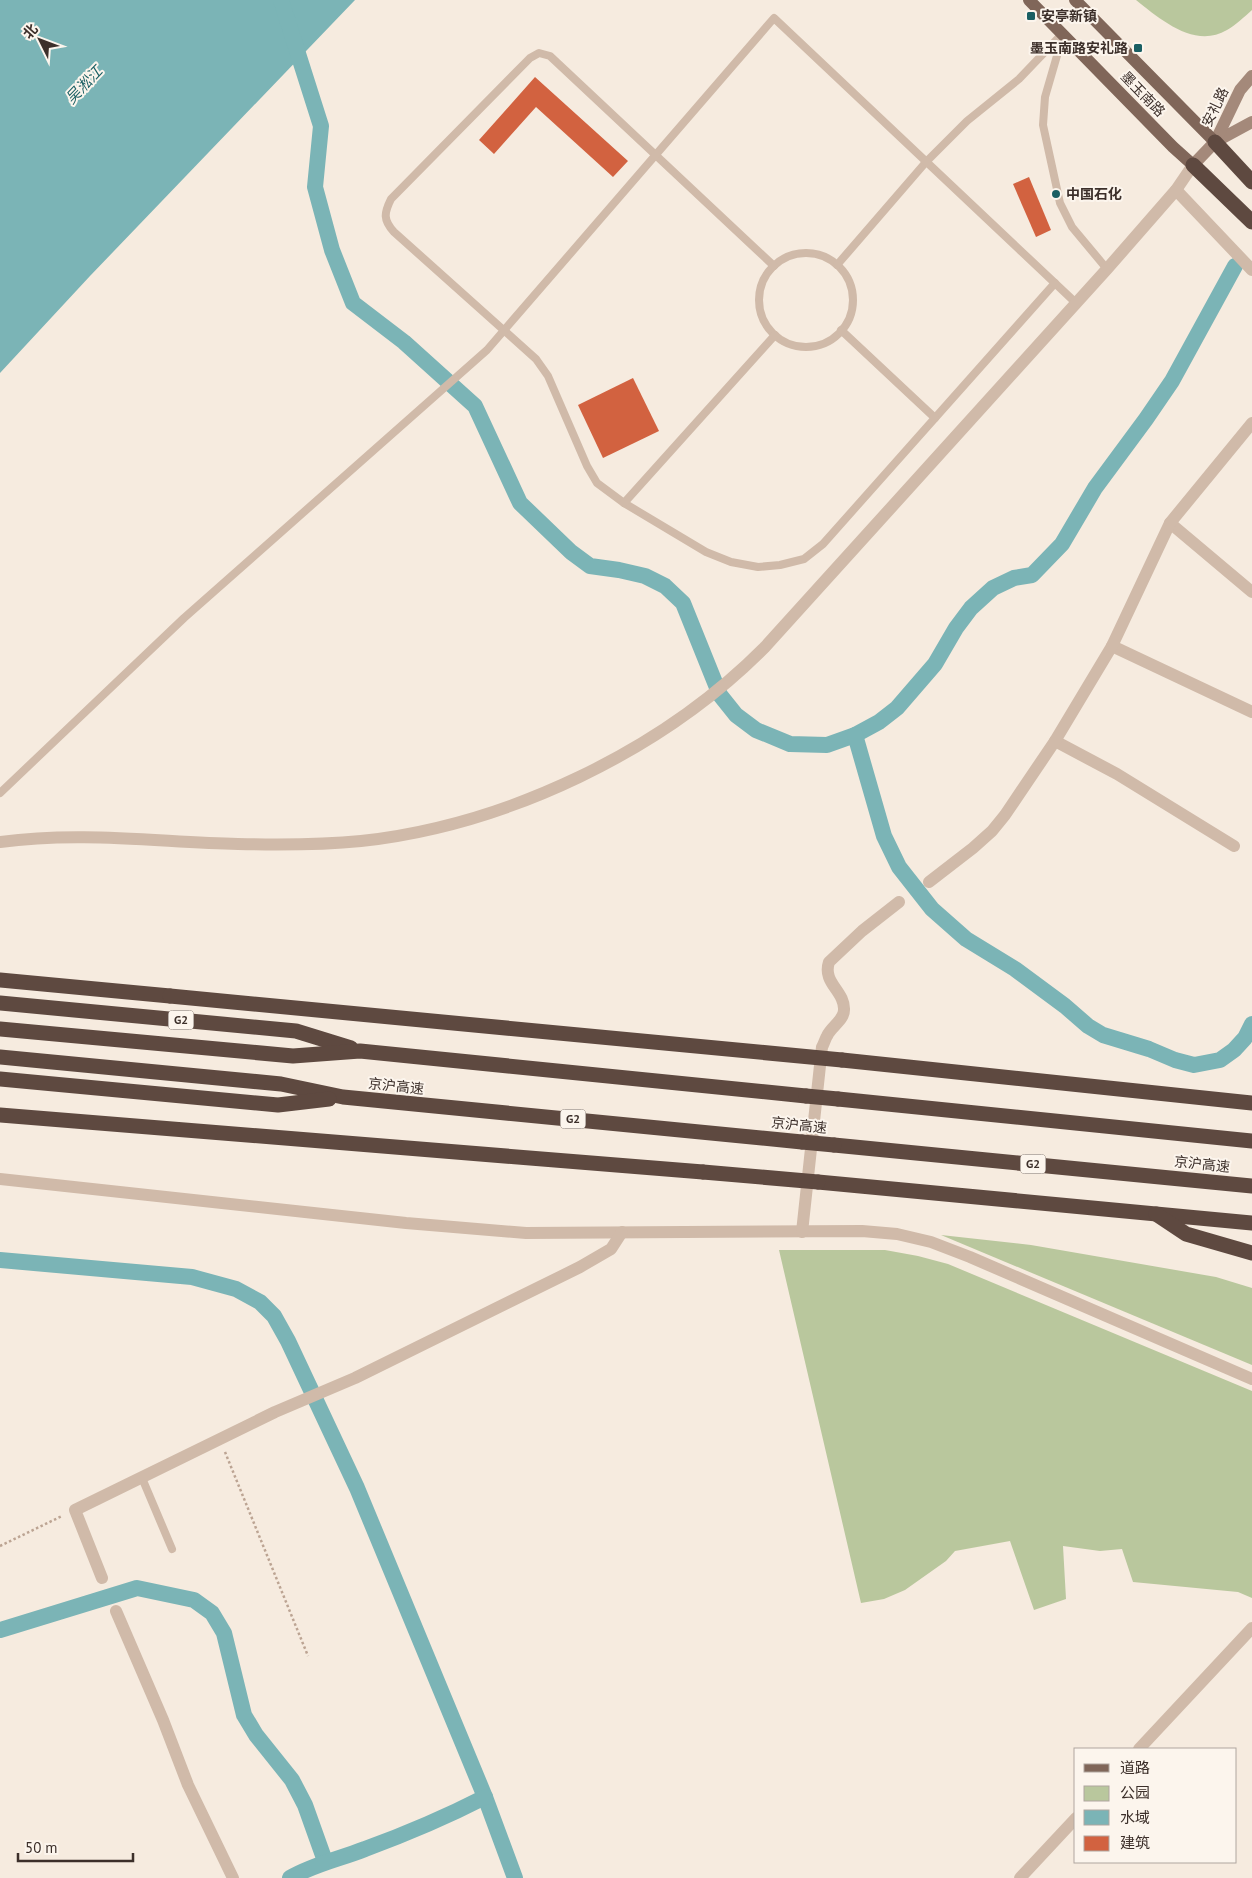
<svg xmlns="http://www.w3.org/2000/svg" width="1252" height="1878" font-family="'PT Sans','Noto Sans SC',sans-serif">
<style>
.green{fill:#b9c79d}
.water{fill:#7bb4b6}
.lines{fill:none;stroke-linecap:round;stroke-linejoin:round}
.canal{stroke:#7bb4b6;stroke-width:16}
.building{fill:#d26240}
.path{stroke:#bca493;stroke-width:2.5;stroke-dasharray:2.5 2.5;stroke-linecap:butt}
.lane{stroke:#d0baa9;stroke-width:8}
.street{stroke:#d0baa9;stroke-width:12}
.secondary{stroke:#a4897a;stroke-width:12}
.primary{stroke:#806659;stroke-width:12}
.highway{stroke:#5e4940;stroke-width:15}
.highway-bridge{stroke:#5e4940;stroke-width:15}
.poi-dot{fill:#1a5f63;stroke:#fcf5ed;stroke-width:2}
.labels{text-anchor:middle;stroke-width:4;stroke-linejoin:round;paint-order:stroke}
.shield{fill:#fcf5ed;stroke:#766a64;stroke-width:1}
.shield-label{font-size:12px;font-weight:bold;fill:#3c2f2a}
.poi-label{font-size:14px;font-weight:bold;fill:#3c2f2a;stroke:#fcf5ed;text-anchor:start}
.street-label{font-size:14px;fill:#3c2f2a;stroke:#fcf5ed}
.water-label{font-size:15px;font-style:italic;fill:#1a5f63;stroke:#fcf5ed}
</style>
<rect width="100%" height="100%" fill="#f6ebdf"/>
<!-- green -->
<g class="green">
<path d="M 1136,0 L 1252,0 L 1252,10 C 1244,17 1236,25 1227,30 C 1195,49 1161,20 1136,0 Z"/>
<path d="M 941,1235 L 1031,1245 L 1216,1277 L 1252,1288 L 1252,1365 Z"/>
<path d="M 779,1250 L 885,1250 L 918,1256 L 948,1264 L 1252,1391 L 1252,1598 L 1238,1592 L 1133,1582 L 1122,1549 L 1100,1551 L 1063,1546 L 1066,1599 L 1034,1610 L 1010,1541 L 955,1551 L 946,1561 L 905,1590 L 884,1599 L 861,1603 Z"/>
</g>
<!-- water -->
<path class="water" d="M 0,0 L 355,0 L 90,276 L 0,373 Z"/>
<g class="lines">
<!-- canal -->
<g class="canal">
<path d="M 281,0 L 321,126 L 315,187 L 332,250 L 353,303 L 404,342 L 475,406 L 520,503 L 571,552 L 590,566 L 619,570 L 645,576 L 665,586 L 683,603 L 720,695 L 736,715 L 756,730 L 790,744 L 827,745 L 855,735 L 879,722 L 897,708 L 935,664 L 956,628 L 971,608 L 993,588 L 1014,578 L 1032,575 L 1062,544 L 1095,488 L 1146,419 L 1172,381 L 1235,266"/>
<path d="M 855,735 L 884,836 L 899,867 L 932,909 L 966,939 L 1015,969 L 1065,1006 L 1088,1026 L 1103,1035 L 1149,1049 L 1175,1060 L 1194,1065 L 1220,1060 L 1234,1050 L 1245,1038 L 1252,1024"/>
<path d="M 0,1260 L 192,1277 L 236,1289 L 260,1302 L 274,1316 L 288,1341 L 357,1488 L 485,1797 L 515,1878"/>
<path d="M 0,1630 L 137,1588 L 194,1600 L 212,1613 L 224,1633 L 244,1715 L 256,1735 L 292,1780 L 305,1805 L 325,1861"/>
<path d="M 290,1878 C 314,1864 340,1859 365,1849 C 406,1834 446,1817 485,1797"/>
</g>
</g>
<!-- building -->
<g class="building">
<path d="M 535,77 L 628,161 L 613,177 L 536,107 L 494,154 L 479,140 Z"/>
<path d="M 1029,177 L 1051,230 L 1036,237 L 1013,184 Z"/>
<path d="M 633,378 L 659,431 L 603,458 L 578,405 Z"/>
</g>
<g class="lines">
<!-- path -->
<g class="path">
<path d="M 225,1452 L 308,1656"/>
<path d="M 0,1546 L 62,1516"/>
</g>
<!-- lane -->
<g class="lane">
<path d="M 1063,35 L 1045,97 L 1043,125 L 1060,203 L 1072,227 L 1107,269"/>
<circle cx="806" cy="300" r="47"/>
<path d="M 837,265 L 926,162 L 967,121 L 1019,79 L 1063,33"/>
<path d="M 774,266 L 550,56 L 539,53 L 530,58 L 391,199 C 384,213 383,220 394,232 L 536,359 L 548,376 L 587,466 L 597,483 L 624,503 L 706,552 L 731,562 L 758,567 L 780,565 L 804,559 L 823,544 L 1055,283"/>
<path d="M 841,330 L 935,418"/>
<path d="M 624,503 L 775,335"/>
<path d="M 0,793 L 184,618 L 487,350 L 774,18 L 1076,303"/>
<path d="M 142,1478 L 172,1549"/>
</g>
<!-- street -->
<g class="street">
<path d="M 1176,190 L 1252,270"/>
<path d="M 1170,523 L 1252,592"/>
<path d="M 1112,646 L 1252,712"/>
<path d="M 1055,741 L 1117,774 L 1234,846"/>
<path d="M 0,842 C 80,831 158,842 238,844 C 279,845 321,845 361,841 C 507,825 662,751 765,647 L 1107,269 L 1176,190 L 1193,165"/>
<path d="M 929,882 L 973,848 L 992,831 L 1005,815 L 1055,741 L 1112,646 L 1170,523 L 1252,423"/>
<path d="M 0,1179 L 406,1223 L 526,1233 L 862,1231 L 897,1234 L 931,1242 L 970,1257 L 1252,1379"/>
<path d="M 802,1232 L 822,1047 C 824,1044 825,1039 827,1036 C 831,1027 844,1020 844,1010 C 845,991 822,983 829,962 L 862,931 L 899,902"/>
<path d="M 102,1578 L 75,1510 L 275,1412 L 355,1378 L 580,1267 L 611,1249 L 622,1232"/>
<path d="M 116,1611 L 163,1720 L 188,1785 L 233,1878"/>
<path d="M 1139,1749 L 1252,1628"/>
<path d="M 1020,1878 L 1076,1818"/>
</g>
<!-- secondary -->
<g class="secondary">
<path d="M 1215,142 L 1252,122"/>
<path d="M 1193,165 L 1215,142 L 1240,90 L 1252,76"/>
</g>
<!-- primary -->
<g class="primary">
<path d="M 1029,0 L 1173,147 L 1193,165"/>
<path d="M 1075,0 L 1215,142"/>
</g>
<!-- highway -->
<g class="highway">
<path d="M 1215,142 L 1252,182"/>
<path d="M 1193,165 L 1252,222"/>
<path d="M 0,980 L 170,996"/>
<path d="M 0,1003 L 296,1031 L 351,1048"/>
<path d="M 0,1029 L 293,1056 L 360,1051 L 806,1096"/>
<path d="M 0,1057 L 281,1084 L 343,1097 L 802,1142"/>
<path d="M 842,1060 L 1252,1103"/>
<path d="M 0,1079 L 278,1105 L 329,1099"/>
<path d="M 838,1099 L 1252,1141"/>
<path d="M 0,1115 L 703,1172"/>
<path d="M 834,1145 L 1252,1186"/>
<path d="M 818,1182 L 1252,1223"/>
<path d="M 1156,1214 L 1186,1234 L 1252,1253"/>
</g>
<!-- highway-bridge -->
<g class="highway-bridge">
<path d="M 170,996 L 842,1060"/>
<path d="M 806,1096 L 838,1099"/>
<path d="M 802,1142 L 834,1145"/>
<path d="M 703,1172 L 818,1182"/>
</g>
</g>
<!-- markers -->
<g class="poi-dot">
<rect x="1026" y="11" width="10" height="10" rx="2.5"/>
<rect x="1133" y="43" width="10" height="10" rx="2.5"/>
<circle cx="1056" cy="194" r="5"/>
</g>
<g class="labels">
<!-- shield labels -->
<g class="shield">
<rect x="168.5" y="1010.5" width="25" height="19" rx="4"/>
<rect x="560.5" y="1109.5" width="25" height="19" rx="4"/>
<rect x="1020.5" y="1154.5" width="25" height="19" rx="4"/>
</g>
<g class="shield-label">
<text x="181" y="1024">G2</text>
<text x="573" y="1123">G2</text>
<text x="1033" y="1168">G2</text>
</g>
<!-- poi labels -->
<g class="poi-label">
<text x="1041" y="21">安亭新镇</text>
<text x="1128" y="53" text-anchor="end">墨玉南路安礼路</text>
<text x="1066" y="199">中国石化</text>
</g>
<!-- street labels -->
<g class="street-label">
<text transform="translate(1143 94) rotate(46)" y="5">墨玉南路</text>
<text transform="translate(1215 107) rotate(-64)" y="5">安礼路</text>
<text transform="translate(396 1086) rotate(6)" y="5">京沪高速</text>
<text transform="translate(799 1125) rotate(6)" y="5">京沪高速</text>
<text transform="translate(1202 1164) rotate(6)" y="5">京沪高速</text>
</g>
<!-- water labels -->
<g class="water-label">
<text transform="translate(84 85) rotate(-46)" y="5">吴淞江</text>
</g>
</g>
<!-- legend -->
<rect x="1074" y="1748" width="162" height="115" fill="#fcf5ed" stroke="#afa69f"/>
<rect x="1084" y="1764" width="25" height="8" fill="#806659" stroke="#afa69f"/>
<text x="1120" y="1773" font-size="15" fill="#3c2f2a">道路</text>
<rect x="1084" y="1786" width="25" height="15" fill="#b9c79d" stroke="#afa69f"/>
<text x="1120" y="1798" font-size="15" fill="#3c2f2a">公园</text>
<rect x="1084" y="1810" width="25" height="15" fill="#7bb4b6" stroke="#afa69f"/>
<text x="1120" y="1823" font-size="15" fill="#3c2f2a">水域</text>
<rect x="1084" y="1836" width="25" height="15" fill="#d26240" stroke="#afa69f"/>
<text x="1120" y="1848" font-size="15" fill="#3c2f2a">建筑</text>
<!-- north arrow -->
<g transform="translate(40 40) rotate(312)" stroke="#fcf5ed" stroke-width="4" paint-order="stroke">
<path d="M0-4L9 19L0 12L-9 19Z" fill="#3c2f2a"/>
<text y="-8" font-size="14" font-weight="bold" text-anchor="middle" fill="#3c2f2a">北</text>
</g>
<!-- scale -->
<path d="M18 1853v8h115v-8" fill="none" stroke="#3c2f2a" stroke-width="2.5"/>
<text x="25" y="1853" font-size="15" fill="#3c2f2a" stroke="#fcf5ed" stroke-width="4" paint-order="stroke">50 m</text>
</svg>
